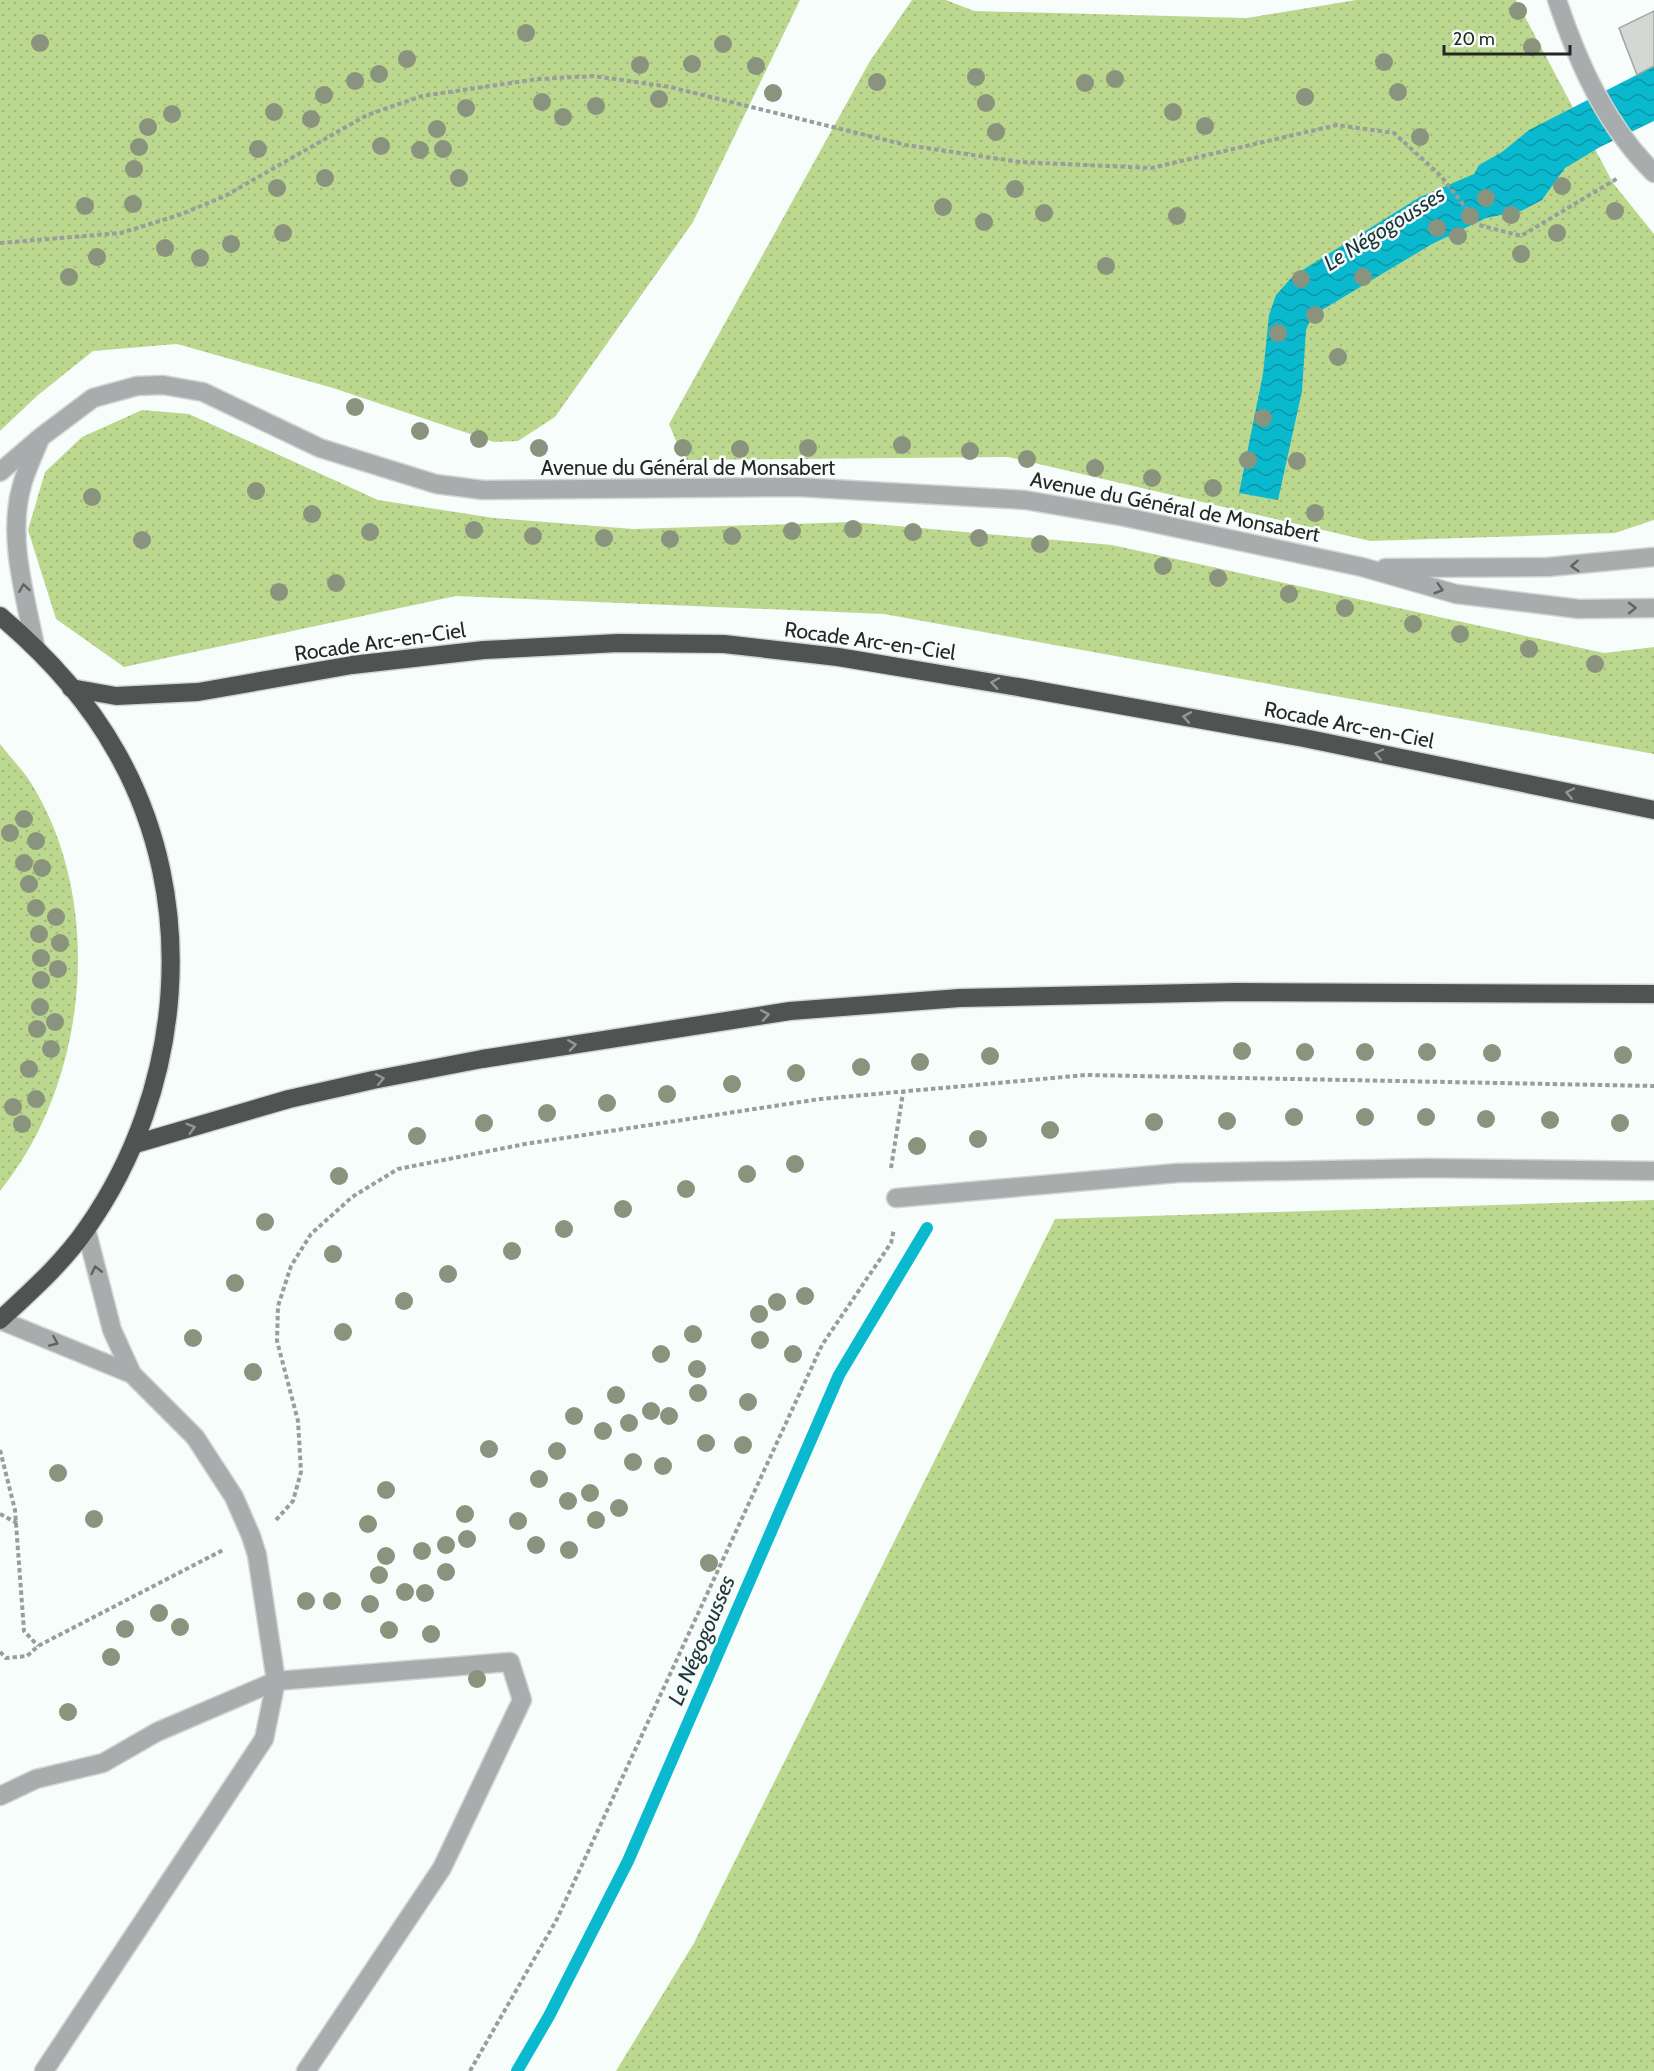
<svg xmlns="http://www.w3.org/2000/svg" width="1654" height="2071" font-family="Cabin,sans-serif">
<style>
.grass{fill:url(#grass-dots)}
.water{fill:url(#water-waves)}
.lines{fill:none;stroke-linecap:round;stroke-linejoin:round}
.stream{stroke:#0bb9cf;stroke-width:12}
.building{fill:#d4d8d4;stroke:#a1a5a2;stroke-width:1.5}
.minor-casing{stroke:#d1d6d5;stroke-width:21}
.highway-casing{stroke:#d1d6d5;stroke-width:21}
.path{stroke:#999d9b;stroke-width:4;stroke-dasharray:4.5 3;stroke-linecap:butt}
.minor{stroke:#a9acac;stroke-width:18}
.highway{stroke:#4f5453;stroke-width:18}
.tree{fill:#8a937e}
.oneway{stroke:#606362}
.oneway2{stroke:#929896}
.labels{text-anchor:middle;stroke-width:5;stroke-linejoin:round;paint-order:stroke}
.street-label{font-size:21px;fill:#252726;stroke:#f7fdfb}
.water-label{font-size:22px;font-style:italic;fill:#1f373b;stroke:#f7fdfb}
</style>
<defs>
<pattern id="grass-dots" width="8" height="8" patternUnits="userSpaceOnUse" patternTransform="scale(1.5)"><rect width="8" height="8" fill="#bcd88f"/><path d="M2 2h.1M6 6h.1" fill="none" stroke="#a1b97b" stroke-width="1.8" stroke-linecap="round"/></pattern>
<pattern id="water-waves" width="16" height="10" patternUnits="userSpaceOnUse" patternTransform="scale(1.5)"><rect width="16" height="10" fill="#0bb9cf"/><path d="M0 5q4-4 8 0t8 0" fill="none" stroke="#0b96a8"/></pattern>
</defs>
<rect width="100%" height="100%" fill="#f7fdfb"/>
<!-- grass -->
<g class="grass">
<path d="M 0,0 L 800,0 L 693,222 L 555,417 L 518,441 L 494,442 L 333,388 L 177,344 L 93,351 L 37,396 L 0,431 Z"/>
<path d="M 912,0 L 946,0 L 974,11 L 1247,18 L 1356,0 L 1516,0 L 1613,183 L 1654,234 L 1654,520 L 1615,533 L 1370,541 L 1008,457 L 684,460 L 669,424 L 870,61 Z"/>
<path d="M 142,410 L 189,414 L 378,500 L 494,518 L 633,529 L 853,522 L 1112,545 L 1604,653 L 1654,647 L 1654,754 L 884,614 L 456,596 L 124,667 L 56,619 L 28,530 L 45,472 L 82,437 Z"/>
<path d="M 0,744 C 10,757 23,770 31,783 C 106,903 88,1083 0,1191 Z"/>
<path d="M 1654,1200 L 1654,2071 L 616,2071 L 694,1943 L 1055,1219 Z"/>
</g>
<!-- water -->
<path class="water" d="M 1654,66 L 1654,121 L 1600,147 L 1565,168 L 1542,200 L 1521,211 L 1486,218 L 1432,244 L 1312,316 L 1306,330 L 1302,391 L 1278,500 L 1239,493 L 1263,374 L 1269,315 L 1276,295 L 1293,276 L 1420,197 L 1474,174 L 1479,165 L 1502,152 L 1529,130 Z"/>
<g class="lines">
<!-- stream -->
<path class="stream" d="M 517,2071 L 549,2016 L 628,1861 L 839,1375 L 927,1228"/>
</g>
<!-- building -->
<path class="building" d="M 1654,11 L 1654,66 L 1637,75 L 1619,28 Z"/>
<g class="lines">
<!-- minor casing -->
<g class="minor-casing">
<g id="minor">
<path d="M 1557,0 C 1578,63 1606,126 1654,173"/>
<path d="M 0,472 L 41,437 L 93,398 L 137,386 L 163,385 L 203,392 L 320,448 L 436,484 L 483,490 L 797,487 L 1025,500 L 1125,517 L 1362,567 L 1456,594 L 1579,609 L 1654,608"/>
<path d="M 1385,568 L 1548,567 L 1654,557"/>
<path d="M 35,646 C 25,595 7,536 22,485 C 26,470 33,456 39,441"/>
<path d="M 896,1198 L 1177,1173 L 1426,1168 L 1654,1171"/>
<path d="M 0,1320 L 132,1374 L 112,1330 L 86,1229"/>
<path d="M 0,1796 L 36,1779 L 103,1763 L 157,1732 L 276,1681 L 510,1662 L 522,1700 L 442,1868 L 306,2071"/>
<path d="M 44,2071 L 264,1739 L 276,1681 L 257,1555 L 251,1536 L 234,1497 L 195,1437 L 132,1374"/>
</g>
</g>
<!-- highway casing -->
<g class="highway-casing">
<g id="highway">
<path d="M 0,616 C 45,654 88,701 117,753 C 201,901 183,1091 87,1228 C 63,1263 31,1291 0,1320"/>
<path d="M 71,688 L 116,696 L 198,692 L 352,665 L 484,650 L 618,643 L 724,644 L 838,657 L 1024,688 L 1304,738 L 1654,810"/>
<path d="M 135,1144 L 289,1099 L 373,1080 L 482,1059 L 790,1011 L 960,998 L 1236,992 L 1654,994"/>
</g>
</g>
<!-- path -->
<g class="path">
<path d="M 0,243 L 121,233 L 179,215 L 225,196 L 367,115 L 422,96 L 538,79 L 594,76 L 670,87 L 906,145 L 1020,162 L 1151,168 L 1337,125 L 1394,133 L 1441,176 L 1479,225 L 1521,236 L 1618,178"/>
<path d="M 891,1168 L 903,1093"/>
<path d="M 0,1450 L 15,1510 L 24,1631 L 38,1646"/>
<path d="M 0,1514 L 17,1523"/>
<path d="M 276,1520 L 293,1501 L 301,1472 L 298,1421 L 277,1341 L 278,1306 L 291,1266 L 311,1234 L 352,1197 L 398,1169 L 525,1144 L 820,1099 L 1086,1075 L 1654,1086"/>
<path d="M 0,1652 L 6,1658 L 27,1656 L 38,1646 L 223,1550"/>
<path d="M 470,2071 L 557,1919 L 822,1345 L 891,1243 L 894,1229"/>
</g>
<!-- minor -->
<use href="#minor" class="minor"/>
<!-- highway -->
<use href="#highway" class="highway"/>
</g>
<!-- trees -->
<g class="tree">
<circle cx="1518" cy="11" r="9"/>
<circle cx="526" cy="33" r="9"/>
<circle cx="40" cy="43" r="9"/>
<circle cx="723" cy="44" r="9"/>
<circle cx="1532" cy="47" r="9"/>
<circle cx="407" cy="59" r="9"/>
<circle cx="1384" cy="62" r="9"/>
<circle cx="692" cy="64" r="9"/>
<circle cx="640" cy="65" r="9"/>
<circle cx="756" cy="66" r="9"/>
<circle cx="379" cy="74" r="9"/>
<circle cx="976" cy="77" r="9"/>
<circle cx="1115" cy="79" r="9"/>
<circle cx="355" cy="81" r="9"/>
<circle cx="877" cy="82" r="9"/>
<circle cx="1085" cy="83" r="9"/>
<circle cx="1398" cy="92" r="9"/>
<circle cx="773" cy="93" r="9"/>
<circle cx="324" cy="95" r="9"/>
<circle cx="1305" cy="97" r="9"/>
<circle cx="659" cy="99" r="9"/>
<circle cx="542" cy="102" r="9"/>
<circle cx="986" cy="103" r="9"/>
<circle cx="596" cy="106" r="9"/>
<circle cx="466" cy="108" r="9"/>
<circle cx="274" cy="112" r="9"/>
<circle cx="1173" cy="112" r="9"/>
<circle cx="172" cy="114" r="9"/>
<circle cx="563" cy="117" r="9"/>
<circle cx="311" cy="119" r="9"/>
<circle cx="1205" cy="126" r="9"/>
<circle cx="148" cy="127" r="9"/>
<circle cx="437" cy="129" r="9"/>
<circle cx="996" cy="132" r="9"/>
<circle cx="1420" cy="137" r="9"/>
<circle cx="381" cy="146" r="9"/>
<circle cx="139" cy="147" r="9"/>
<circle cx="258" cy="149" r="9"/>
<circle cx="443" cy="149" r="9"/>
<circle cx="420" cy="150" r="9"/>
<circle cx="134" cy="169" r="9"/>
<circle cx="325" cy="178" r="9"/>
<circle cx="459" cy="178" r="9"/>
<circle cx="1562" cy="186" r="9"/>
<circle cx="277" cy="188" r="9"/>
<circle cx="1015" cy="189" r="9"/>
<circle cx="1486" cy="198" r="9"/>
<circle cx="133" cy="204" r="9"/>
<circle cx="85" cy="206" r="9"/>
<circle cx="943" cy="207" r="9"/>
<circle cx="1615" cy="211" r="9"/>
<circle cx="1044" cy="213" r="9"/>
<circle cx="1511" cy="215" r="9"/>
<circle cx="1177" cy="216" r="9"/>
<circle cx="1470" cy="216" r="9"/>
<circle cx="984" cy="222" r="9"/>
<circle cx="1437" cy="228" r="9"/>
<circle cx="283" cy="233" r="9"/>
<circle cx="1557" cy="233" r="9"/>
<circle cx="1458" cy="236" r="9"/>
<circle cx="231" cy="244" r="9"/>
<circle cx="165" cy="248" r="9"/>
<circle cx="1521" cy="254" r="9"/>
<circle cx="97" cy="257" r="9"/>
<circle cx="200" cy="258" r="9"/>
<circle cx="1106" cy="266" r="9"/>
<circle cx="69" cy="277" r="9"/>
<circle cx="1363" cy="277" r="9"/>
<circle cx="1301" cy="279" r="9"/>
<circle cx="1315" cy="315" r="9"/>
<circle cx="1278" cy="333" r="9"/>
<circle cx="1338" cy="357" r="9"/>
<circle cx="355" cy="407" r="9"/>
<circle cx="1263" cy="418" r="9"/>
<circle cx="420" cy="431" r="9"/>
<circle cx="479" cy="439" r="9"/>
<circle cx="902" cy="445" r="9"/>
<circle cx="539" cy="448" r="9"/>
<circle cx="683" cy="448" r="9"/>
<circle cx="808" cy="448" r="9"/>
<circle cx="740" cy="449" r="9"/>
<circle cx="970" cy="451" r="9"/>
<circle cx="1027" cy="459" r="9"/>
<circle cx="1248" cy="460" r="9"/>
<circle cx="1297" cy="461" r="9"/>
<circle cx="1095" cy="468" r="9"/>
<circle cx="1152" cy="478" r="9"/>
<circle cx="1213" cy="488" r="9"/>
<circle cx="256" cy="491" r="9"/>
<circle cx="92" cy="497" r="9"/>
<circle cx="1315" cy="513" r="9"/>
<circle cx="312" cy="514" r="9"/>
<circle cx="853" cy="529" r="9"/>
<circle cx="474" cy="530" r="9"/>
<circle cx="792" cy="531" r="9"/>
<circle cx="370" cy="532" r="9"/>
<circle cx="913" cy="532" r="9"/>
<circle cx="533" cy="536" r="9"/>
<circle cx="732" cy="536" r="9"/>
<circle cx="604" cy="538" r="9"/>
<circle cx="979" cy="538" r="9"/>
<circle cx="670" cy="539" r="9"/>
<circle cx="142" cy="540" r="9"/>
<circle cx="1040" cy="544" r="9"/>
<circle cx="1163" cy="566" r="9"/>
<circle cx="1218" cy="578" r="9"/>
<circle cx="336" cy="583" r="9"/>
<circle cx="279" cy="592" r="9"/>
<circle cx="1289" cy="594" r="9"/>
<circle cx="1345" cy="608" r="9"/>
<circle cx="1413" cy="624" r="9"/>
<circle cx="1460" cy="634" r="9"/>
<circle cx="1529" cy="649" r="9"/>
<circle cx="1595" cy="664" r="9"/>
<circle cx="24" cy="819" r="9"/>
<circle cx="10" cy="833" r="9"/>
<circle cx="36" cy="841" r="9"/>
<circle cx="24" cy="863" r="9"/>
<circle cx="42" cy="868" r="9"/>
<circle cx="29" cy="884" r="9"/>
<circle cx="36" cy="908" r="9"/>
<circle cx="56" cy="917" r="9"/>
<circle cx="39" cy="934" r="9"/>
<circle cx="60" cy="943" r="9"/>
<circle cx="41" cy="958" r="9"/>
<circle cx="58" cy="969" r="9"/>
<circle cx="41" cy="980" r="9"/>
<circle cx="40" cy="1007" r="9"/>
<circle cx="55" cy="1022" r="9"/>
<circle cx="37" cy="1029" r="9"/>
<circle cx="51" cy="1049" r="9"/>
<circle cx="1242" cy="1051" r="9"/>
<circle cx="1305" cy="1052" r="9"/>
<circle cx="1365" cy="1052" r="9"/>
<circle cx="1427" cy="1052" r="9"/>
<circle cx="1492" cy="1053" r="9"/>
<circle cx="1623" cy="1055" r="9"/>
<circle cx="990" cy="1056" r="9"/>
<circle cx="920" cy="1062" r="9"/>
<circle cx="861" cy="1067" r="9"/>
<circle cx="29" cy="1069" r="9"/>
<circle cx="796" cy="1073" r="9"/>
<circle cx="732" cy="1084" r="9"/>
<circle cx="667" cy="1094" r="9"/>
<circle cx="36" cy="1099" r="9"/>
<circle cx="607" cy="1103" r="9"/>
<circle cx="13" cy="1107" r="9"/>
<circle cx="547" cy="1113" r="9"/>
<circle cx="1294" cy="1117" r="9"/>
<circle cx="1365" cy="1117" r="9"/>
<circle cx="1426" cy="1117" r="9"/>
<circle cx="1486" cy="1119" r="9"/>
<circle cx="1550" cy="1120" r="9"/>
<circle cx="1227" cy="1121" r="9"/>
<circle cx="1154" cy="1122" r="9"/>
<circle cx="484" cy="1123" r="9"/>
<circle cx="1620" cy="1123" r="9"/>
<circle cx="22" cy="1124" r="9"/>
<circle cx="1050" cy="1130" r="9"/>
<circle cx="417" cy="1136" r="9"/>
<circle cx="978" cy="1139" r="9"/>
<circle cx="917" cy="1146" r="9"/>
<circle cx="795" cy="1164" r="9"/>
<circle cx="747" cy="1174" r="9"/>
<circle cx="339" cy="1176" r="9"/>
<circle cx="686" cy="1189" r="9"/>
<circle cx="623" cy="1209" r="9"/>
<circle cx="265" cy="1222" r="9"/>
<circle cx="564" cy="1229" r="9"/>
<circle cx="512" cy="1251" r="9"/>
<circle cx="333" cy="1254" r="9"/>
<circle cx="448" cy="1274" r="9"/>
<circle cx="235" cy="1283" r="9"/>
<circle cx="805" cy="1296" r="9"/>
<circle cx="404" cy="1301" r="9"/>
<circle cx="777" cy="1302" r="9"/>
<circle cx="759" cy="1314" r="9"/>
<circle cx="343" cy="1332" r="9"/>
<circle cx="693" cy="1334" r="9"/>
<circle cx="193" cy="1338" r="9"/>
<circle cx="760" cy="1340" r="9"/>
<circle cx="661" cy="1354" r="9"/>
<circle cx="793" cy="1354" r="9"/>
<circle cx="697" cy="1369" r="9"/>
<circle cx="253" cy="1372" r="9"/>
<circle cx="698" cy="1393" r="9"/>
<circle cx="616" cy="1395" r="9"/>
<circle cx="748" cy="1402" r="9"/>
<circle cx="651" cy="1411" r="9"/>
<circle cx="574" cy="1416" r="9"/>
<circle cx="669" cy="1416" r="9"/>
<circle cx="629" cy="1423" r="9"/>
<circle cx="603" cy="1431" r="9"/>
<circle cx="706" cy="1443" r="9"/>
<circle cx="743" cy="1445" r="9"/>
<circle cx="489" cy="1449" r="9"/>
<circle cx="557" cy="1451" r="9"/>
<circle cx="633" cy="1462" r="9"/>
<circle cx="663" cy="1466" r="9"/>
<circle cx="58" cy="1473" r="9"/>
<circle cx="539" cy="1479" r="9"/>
<circle cx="386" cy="1490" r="9"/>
<circle cx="590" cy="1493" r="9"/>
<circle cx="568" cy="1501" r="9"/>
<circle cx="619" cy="1508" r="9"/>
<circle cx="465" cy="1514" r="9"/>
<circle cx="94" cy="1519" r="9"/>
<circle cx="596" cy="1520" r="9"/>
<circle cx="518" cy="1521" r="9"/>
<circle cx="368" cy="1524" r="9"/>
<circle cx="467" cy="1539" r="9"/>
<circle cx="446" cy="1545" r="9"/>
<circle cx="536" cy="1545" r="9"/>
<circle cx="569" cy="1550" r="9"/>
<circle cx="422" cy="1551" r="9"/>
<circle cx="386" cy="1556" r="9"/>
<circle cx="709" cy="1563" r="9"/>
<circle cx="446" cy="1572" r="9"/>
<circle cx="379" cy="1575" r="9"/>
<circle cx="405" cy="1592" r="9"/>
<circle cx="425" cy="1593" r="9"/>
<circle cx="306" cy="1601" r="9"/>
<circle cx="332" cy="1601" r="9"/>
<circle cx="370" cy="1604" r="9"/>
<circle cx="159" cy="1613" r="9"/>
<circle cx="180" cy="1627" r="9"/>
<circle cx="125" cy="1629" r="9"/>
<circle cx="389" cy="1630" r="9"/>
<circle cx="431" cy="1634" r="9"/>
<circle cx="111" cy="1657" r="9"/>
<circle cx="477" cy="1679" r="9"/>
<circle cx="68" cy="1712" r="9"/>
</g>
<!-- one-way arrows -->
<defs><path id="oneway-chevron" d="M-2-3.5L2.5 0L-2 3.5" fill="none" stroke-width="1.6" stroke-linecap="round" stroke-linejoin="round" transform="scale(1.5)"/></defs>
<g class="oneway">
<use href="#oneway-chevron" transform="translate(1575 566) rotate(176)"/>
<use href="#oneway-chevron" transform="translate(24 588) rotate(-99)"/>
<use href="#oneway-chevron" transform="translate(1439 589) rotate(16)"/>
<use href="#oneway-chevron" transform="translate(1632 608) rotate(-1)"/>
<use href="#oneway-chevron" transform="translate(96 1270) rotate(-103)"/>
<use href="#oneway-chevron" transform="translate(54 1342) rotate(23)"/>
</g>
<g class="oneway2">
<use href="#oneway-chevron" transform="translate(995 683) rotate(-171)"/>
<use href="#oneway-chevron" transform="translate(1187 717) rotate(-170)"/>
<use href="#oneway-chevron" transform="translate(1379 754) rotate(-168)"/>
<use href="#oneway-chevron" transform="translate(1570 793) rotate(-168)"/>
<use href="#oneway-chevron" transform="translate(765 1015) rotate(-9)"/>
<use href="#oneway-chevron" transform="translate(572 1045) rotate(-9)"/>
<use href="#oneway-chevron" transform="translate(380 1079) rotate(-11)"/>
<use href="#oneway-chevron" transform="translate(191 1128) rotate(-16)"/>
</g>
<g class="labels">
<!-- street labels -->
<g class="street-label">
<text x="688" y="475">Avenue du Général de Monsabert</text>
<text transform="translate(1175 507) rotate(11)" y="7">Avenue du Général de Monsabert</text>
<text transform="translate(870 641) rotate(8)" y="7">Rocade Arc-en-Ciel</text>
<text transform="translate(380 642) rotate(-8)" y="7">Rocade Arc-en-Ciel</text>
<text transform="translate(1349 725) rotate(11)" y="7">Rocade Arc-en-Ciel</text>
</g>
<!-- water labels -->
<g class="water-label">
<text transform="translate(1384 228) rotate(-32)" y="8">Le Négogousses</text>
<text transform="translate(701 1640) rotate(-67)" y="8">Le Négogousses</text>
</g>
</g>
<!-- scale -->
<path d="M1444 45v9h126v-9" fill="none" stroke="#252726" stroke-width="3"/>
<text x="1453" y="45" font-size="18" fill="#252726" stroke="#f7fdfb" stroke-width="4.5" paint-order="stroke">20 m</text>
</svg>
